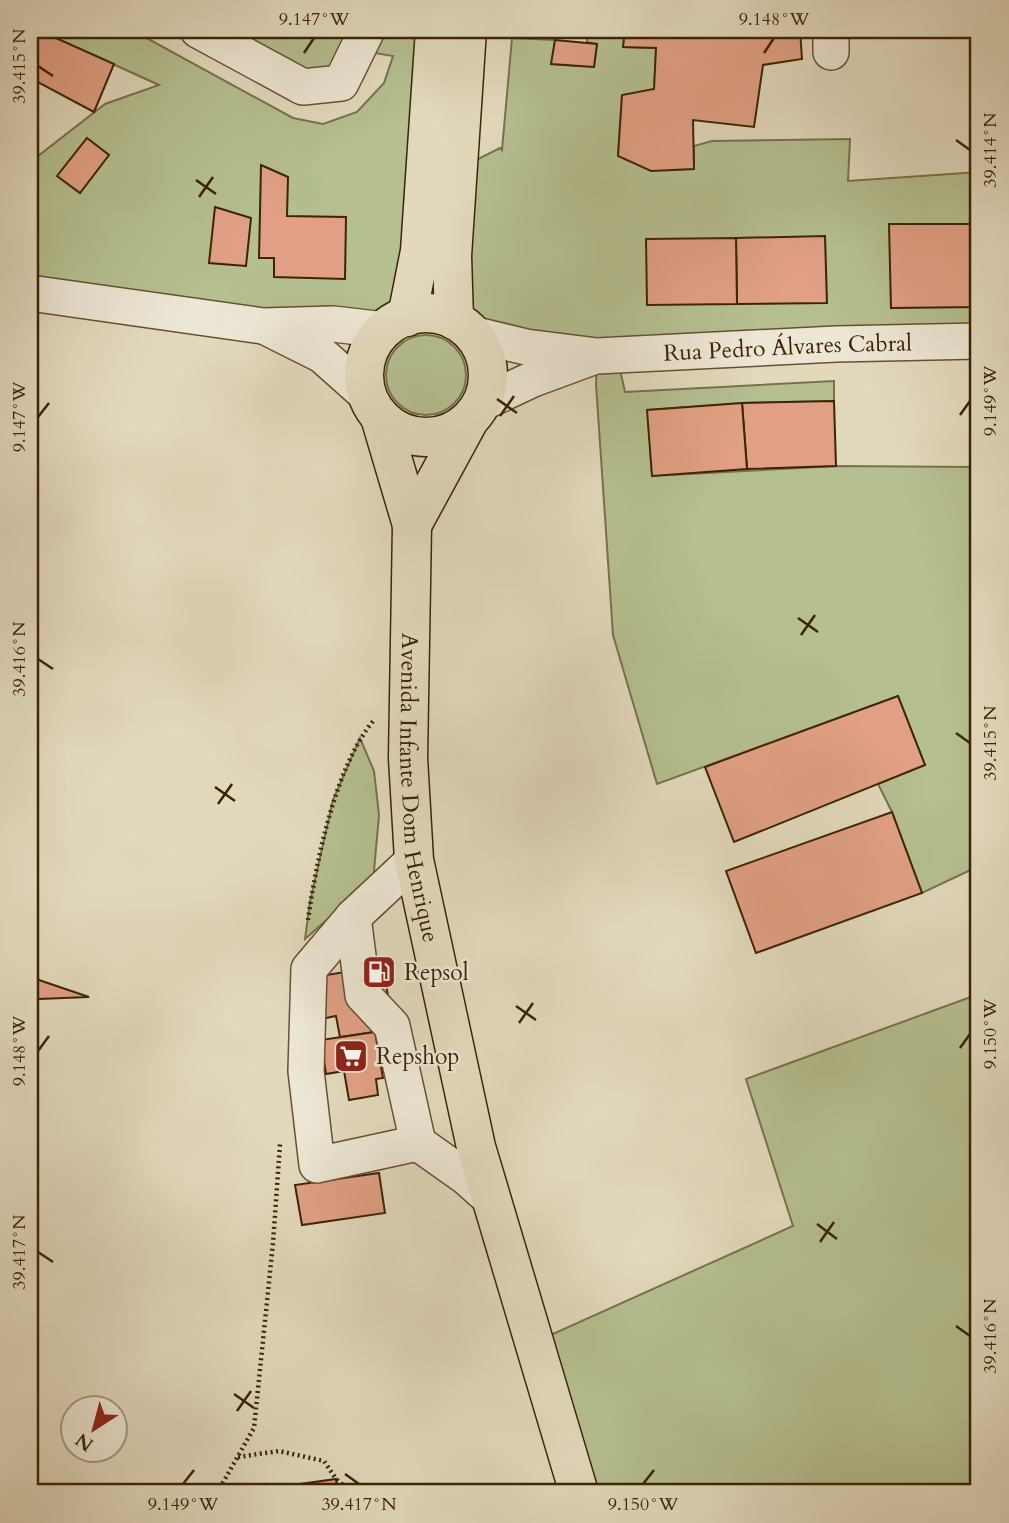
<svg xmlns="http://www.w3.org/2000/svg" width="1009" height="1523" font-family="Cardo,serif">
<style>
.green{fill:#b5bf90;stroke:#78724a;stroke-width:2}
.building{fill:#e1a085;stroke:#3c2404;stroke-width:2}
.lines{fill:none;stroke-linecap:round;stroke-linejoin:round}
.minor-casing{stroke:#665132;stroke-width:38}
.major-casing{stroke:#3c2404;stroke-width:41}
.path{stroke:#3c2404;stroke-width:4.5;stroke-dasharray:2 3.5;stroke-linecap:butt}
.minor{stroke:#ece6d4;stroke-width:35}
.major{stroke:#e2d9bd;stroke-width:38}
.ticks{fill:none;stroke:#3c2404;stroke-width:2.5}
.labels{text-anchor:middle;stroke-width:5;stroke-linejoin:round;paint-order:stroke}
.street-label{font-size:23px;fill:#3c2404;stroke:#ece6d4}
.poi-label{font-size:23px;fill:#3c2404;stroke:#ece6d4;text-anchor:start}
.neatline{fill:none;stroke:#3c2404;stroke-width:2.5}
.ticks-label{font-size:18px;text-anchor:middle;fill:#3c2404}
</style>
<rect width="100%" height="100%" fill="#e2d9bd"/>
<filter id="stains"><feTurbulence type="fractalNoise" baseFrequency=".00286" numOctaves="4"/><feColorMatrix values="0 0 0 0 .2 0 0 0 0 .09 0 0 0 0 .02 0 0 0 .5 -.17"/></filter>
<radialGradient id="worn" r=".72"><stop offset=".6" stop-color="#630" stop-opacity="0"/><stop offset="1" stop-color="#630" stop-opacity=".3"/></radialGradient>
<!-- green -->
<g class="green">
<path d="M 38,30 L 132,30 L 293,118 L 323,124 L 357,112 L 384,83 L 393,56 L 375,53 L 341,83 L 198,30 L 435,30 L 395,322 L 30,293 L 30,165 L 33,160 L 105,104 L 159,85 Z"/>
<path d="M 587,30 L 625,30 L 623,47 L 656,48 L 654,89 L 622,96 L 618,156 L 651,170 L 694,169 L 694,146 L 712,141 L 850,139 L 848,181 L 979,172 L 979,325 L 617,356 L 625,392 L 834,381 L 834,401 L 742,403 L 648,410 L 652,476 L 836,466 L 979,467 L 979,866 L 922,893 L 892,812 L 878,784 L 925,765 L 898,696 L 657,784 L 613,635 L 596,384 L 597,356 L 472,334 L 468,164 L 500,148 L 502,150 L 512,38 L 555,40 L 552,64 L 594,67 L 597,44 L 587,42 Z"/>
<circle cx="426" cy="375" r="40"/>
<path d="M 360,738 L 374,771 L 379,815 L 372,893 L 339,909 L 305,939 L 310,902 L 333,800 Z"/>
<path d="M 979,994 L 979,1493 L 579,1493 L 535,1342 L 793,1226 L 746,1079 Z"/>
</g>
<!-- building -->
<g class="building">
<path d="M 30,30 L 38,30 L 114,64 L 94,112 L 30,78 Z"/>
<path d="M 625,30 L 800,30 L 802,59 L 763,65 L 754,127 L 693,120 L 694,169 L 651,171 L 618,156 L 622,95 L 654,89 L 656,48 L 623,47 Z"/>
<path d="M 555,40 L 597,44 L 594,67 L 551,64 Z"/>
<path d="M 87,138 L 109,155 L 80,193 L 57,176 Z"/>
<path d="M 261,165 L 288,177 L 287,216 L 346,217 L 345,279 L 274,277 L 274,258 L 259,258 Z"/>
<path d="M 975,187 L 979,187 L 979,307 L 891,308 L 889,224 L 976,224 Z"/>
<path d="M 215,207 L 251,218 L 246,266 L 209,263 Z"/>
<path d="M 825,236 L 827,303 L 737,304 L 736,238 Z"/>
<path d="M 736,238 L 737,304 L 647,305 L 646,239 Z"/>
<path d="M 834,401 L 836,466 L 747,469 L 742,403 Z"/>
<path d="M 742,403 L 747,469 L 652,476 L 647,410 Z"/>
<path d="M 898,696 L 925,765 L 734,842 L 705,767 Z"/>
<path d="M 892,812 L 922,893 L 756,953 L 726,871 Z"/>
<path d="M 383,966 L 390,1008 L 375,1032 L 340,1037 L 336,1016 L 321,1019 L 314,977 Z"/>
<path d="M 30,977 L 89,997 L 39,999 L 30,1006 Z"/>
<path d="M 375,1032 L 383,1078 L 376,1079 L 378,1095 L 349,1100 L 344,1071 L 326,1074 L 321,1040 Z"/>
<path d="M 379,1173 L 385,1213 L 302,1225 L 295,1185 Z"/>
<path d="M 336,1479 L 338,1493 L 236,1493 Z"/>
</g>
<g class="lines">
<!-- minor casing -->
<g class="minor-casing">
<g id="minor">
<path d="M 198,30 L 303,87 L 341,83 L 367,30"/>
<path d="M 831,52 L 831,30"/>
<path d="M 30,293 L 263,326 L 333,324 L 385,330"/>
<path d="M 266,327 L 322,355 L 368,396"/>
<path id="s1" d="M 472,334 L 526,347 L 597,356 L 836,344 L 979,341"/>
<path d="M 482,403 L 533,379 L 590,358"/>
<path d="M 414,860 L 353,917 L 309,969 L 306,1071 L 317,1165 L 418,1143"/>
<path d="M 353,917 L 363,995 L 392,1026 L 418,1143 L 466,1177 L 493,1201"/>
</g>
</g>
<!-- major casing -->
<g class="major-casing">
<g id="major">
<circle cx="426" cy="375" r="62"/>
<path d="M 407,317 L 420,251 L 435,30"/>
<path d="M 454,320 L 452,256 L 467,30"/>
<path id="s2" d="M 380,417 L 412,525 L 408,758 L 414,860 L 476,1147 L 579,1493"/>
<path d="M 412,525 L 468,422"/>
</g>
</g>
<!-- path -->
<g class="path">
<path d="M 308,920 C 316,862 336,763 375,719"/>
<path d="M 238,1457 L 279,1451 L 324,1461 L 336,1479 L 352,1493"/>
<path d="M 217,1493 L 254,1428 L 273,1243 L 280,1144"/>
</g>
<!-- minor -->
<use href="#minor" class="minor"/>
<!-- major -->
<use href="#major" class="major"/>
</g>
<!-- ticks -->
<path class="ticks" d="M 304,53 L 314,38M 764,53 L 774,38M 38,66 L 53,76M 956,140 L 970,150M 196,180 L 216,194M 199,197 L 213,177M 497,399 L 517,413M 960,415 L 970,401M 500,416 L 514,396M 38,417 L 49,403M 798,618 L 818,632M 801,635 L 815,615M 38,659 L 53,669M 956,733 L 970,743M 215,787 L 235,801M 218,804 L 232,784M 516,1006 L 536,1020M 519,1023 L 533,1003M 960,1048 L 970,1034M 38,1051 L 49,1036M 817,1224 L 837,1239M 820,1242 L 834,1222M 38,1252 L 53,1262M 956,1326 L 970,1336M 234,1394 L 254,1408M 237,1411 L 251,1391M 345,1474 L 359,1484M 183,1484 L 194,1470M 643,1484 L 654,1470"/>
<!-- icons -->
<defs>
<g id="fuel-square" transform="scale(1.75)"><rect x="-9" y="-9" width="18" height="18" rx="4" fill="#8f2418" stroke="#ece6d4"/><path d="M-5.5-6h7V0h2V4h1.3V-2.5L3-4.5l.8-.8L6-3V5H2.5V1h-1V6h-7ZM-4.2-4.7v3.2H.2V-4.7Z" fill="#fff"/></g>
<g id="supermarket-square" transform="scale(1.75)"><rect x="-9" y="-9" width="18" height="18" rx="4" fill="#8f2418" stroke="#ece6d4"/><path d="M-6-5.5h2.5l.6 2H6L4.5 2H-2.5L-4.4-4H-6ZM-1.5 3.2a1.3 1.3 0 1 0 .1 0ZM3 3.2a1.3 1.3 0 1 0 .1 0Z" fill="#fff"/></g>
</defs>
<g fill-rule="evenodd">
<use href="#fuel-square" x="379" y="972"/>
<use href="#supermarket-square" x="351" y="1056"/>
</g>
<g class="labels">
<!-- street labels -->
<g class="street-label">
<text dy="8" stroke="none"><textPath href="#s1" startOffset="318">Rua Pedro Álvares Cabral</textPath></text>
<text dy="8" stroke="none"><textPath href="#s2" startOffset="376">Avenida Infante Dom Henrique</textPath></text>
</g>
<!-- poi labels -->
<g class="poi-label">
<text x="404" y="980">Repsol</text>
<text x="376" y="1064">Repshop</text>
</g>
</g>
<!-- margin -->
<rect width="1009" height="1523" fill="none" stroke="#e2d9bd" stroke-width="77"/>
<!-- north arrow -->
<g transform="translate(94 1429) rotate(216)"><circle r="33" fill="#ece6d4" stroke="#a69881" stroke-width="2"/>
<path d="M0-5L12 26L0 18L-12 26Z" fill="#8f2418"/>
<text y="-10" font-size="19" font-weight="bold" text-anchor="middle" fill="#3c2404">N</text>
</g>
<rect x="38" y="38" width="932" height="1446" class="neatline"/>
<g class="ticks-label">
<text x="314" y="25">9.147°W</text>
<text x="774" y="25">9.148°W</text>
<text transform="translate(19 66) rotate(-90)" y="6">39.415°N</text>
<text transform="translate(990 150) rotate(-90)" y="6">39.414°N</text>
<text transform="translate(990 401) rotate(-90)" y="6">9.149°W</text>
<text transform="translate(19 417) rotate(-90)" y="6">9.147°W</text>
<text transform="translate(19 659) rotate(-90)" y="6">39.416°N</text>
<text transform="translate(990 743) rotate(-90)" y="6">39.415°N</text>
<text transform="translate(990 1034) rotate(-90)" y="6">9.150°W</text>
<text transform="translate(19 1051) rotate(-90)" y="6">9.148°W</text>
<text transform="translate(19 1252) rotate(-90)" y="6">39.417°N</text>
<text transform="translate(990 1336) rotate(-90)" y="6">39.416°N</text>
<text x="183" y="1510">9.149°W</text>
<text x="359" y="1510">39.417°N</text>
<text x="643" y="1510">9.150°W</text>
</g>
<rect width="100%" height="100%" filter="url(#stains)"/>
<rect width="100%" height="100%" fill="url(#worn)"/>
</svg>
